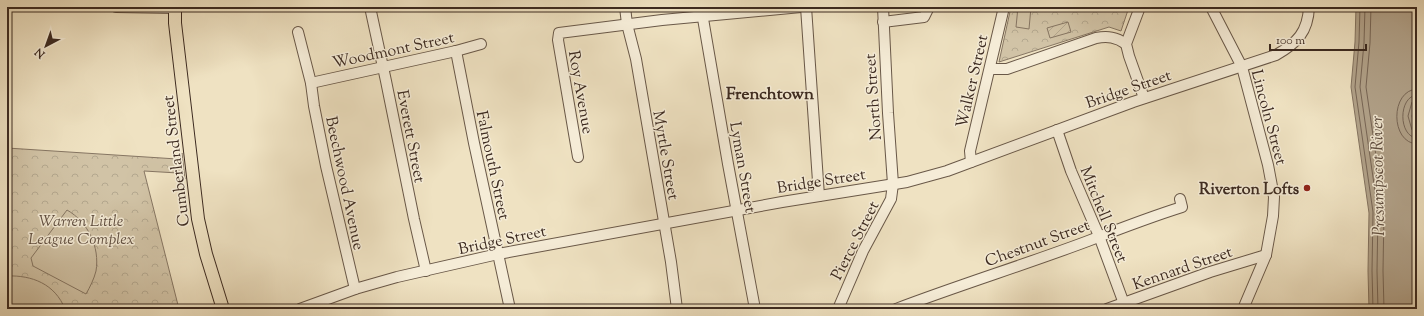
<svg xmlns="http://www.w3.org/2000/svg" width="1424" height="316" font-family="'Sorts Mill Goudy',serif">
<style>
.forest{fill:url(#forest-crowns);stroke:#867663}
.garden{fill:url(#garden-furrows);stroke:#867663}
.pitch{fill:#d1c3a6;stroke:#867663}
.water{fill:#b2a38b;stroke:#837360}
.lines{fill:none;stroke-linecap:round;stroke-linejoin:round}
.shore{stroke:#776656;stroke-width:1}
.minor-casing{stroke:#695848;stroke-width:12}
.major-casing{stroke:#3c2a20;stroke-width:14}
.minor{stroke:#f5ecd7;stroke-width:10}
.major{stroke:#efe2c2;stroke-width:12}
.poi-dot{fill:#8f2418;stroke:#f5ecd7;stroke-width:1.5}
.labels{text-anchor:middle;stroke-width:3;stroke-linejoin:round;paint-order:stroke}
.street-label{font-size:16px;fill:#3c2a20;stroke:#f5ecd7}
.poi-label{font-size:16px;font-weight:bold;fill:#3c2a20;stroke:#f5ecd7;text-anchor:end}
.park-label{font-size:16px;font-style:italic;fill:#615042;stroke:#f5ecd7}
.neighbourhood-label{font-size:17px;font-weight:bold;fill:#3c2a20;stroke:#f5ecd7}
.water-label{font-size:17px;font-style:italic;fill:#5f4e40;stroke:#f5ecd7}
</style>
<defs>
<pattern id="forest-crowns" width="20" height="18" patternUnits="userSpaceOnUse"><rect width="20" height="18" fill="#d1c3a6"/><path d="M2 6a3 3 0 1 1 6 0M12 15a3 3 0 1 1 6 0" fill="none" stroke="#b4a88f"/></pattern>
<pattern id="garden-furrows" width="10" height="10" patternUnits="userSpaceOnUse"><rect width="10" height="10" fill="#d1c3a6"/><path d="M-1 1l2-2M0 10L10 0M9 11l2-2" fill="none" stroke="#b4a88f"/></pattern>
</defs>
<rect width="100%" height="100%" fill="#efe2c2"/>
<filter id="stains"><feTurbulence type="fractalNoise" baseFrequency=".005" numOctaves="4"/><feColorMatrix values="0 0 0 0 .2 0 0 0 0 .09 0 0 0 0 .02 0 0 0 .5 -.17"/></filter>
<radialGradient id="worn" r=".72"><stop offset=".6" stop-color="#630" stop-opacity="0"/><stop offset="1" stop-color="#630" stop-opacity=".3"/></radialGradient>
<!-- forest -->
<g class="forest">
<path d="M 1011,7 L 1129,7 L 1121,31 L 1109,27 L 999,62 Z"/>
<path d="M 7,148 L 177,159 L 180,157 L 182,153 L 185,179 L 182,175 L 178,173 L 144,171 L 179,309 L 7,309 Z"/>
</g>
<!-- garden -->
<path class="garden" d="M 1068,22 L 1071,32 L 1050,38 L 1047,28 Z"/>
<!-- pitch -->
<g class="pitch">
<path d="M 1018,7 L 1031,7 L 1029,29 L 1016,27 Z"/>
<path d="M 67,210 C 88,222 100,247 96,271 C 94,279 90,287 86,294 L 33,266 L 31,258 Z"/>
<path d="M 7,276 C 32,275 55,284 65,309 L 7,309 Z"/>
</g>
<!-- water -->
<path class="water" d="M 1356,7 L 1417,7 L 1417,98 L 1412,116 L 1417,135 L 1417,288 L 1412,309 L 1369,309 L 1368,271 L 1369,213 L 1351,87 L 1355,42 Z"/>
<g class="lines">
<!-- shore -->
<g class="shore">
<path d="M 1360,7 L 1359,42 L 1355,87 L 1373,212 L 1372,271 L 1373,309"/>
<path d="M 1365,7 L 1364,43 L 1360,87 L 1378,212 L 1377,271 L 1378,309"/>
<path d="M 1371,7 L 1370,43 L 1366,87 L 1384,211 L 1383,271 L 1384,309"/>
<path d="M 1417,89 C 1390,90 1390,143 1417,144"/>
<path d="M 1417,95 C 1398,96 1398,137 1417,138"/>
<path d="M 1417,100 L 1412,102 L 1408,116 L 1412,130 L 1417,133"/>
</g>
<!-- minor casing -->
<g class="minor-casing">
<g id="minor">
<path d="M 116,7 L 175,8"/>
<path d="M 370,7 L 386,81 L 414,219 L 426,271"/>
<path d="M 625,7 L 627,24 L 636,59 L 671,262 L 677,309"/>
<path d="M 701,7 L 728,164 L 755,309"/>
<path d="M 806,7 L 819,196"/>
<path d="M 1140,7 L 1126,44 L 1129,56 L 1144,98"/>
<path d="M 1211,7 L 1242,67 L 1268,165 L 1274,197 L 1273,216 L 1266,255 L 1243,309"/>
<path d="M 883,22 L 924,17 L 929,7"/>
<path d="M 298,32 L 311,83 L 314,106 L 326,166 L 355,289"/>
<path d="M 456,51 L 474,143 L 510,309"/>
<path d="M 990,69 L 1007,69 L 1096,38 C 1108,36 1116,37 1126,44"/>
<path d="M 311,83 L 456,51 L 481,44"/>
<path d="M 1057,130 L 1071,171 L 1099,236 L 1126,309"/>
<path d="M 578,157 L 558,40 L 559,33 L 662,20 L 801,7"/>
<path d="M 971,162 L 970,151 L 1004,7"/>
<path d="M 300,309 L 355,289 L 397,277 L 498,254 L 782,202 L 907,182 L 947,171 L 1133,102 L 1276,55 C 1297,43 1308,32 1309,7"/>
<path d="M 838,309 L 863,251 L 891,199 L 893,184 L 888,113 L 883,7"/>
<path d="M 896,309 C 959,285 1024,265 1088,241 C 1119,229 1150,217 1182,207 L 1180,199"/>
<path d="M 1107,309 L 1210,272 L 1266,255"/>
</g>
</g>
<!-- major casing -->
<g class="major-casing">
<path id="major" d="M 175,7 L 175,23 L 198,219 L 206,254 L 223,309"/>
</g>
<!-- minor -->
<use href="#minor" class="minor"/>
<!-- major -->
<use href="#major" class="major"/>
</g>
<!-- markers -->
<circle class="poi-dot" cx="1307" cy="188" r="4"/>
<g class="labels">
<!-- street labels -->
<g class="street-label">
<text transform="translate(393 49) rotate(-12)" y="6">Woodmont Street</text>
<text transform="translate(971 81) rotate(-77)" y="6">Walker Street</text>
<text transform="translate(1128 88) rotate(-19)" y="6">Bridge Street</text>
<text transform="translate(582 92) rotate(80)" y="6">Roy Avenue</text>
<text transform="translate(872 97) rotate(-94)" y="6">North Street</text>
<text transform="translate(1270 117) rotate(75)" y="6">Lincoln Street</text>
<text transform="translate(412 136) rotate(79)" y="6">Everett Street</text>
<text transform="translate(667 155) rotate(80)" y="6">Myrtle Street</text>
<text transform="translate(175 161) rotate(-97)" y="6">Cumberland Street</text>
<text transform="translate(494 165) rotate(78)" y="6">Falmouth Street</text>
<text transform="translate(744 167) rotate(80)" y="6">Lyman Street</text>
<text transform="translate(821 180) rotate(-9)" y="6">Bridge Street</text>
<text transform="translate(346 183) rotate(78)" y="6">Beechwood Avenue</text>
<text transform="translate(1105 214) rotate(68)" y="6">Mitchell Street</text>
<text transform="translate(502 239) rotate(-12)" y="6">Bridge Street</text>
<text transform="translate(854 240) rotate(-63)" y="6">Pierce Street</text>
<text transform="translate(1037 242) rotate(-20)" y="6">Chestnut Street</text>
<text transform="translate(1182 267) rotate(-19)" y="6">Kennard Street</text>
</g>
<!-- poi labels -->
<g class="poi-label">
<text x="1299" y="194">Riverton Lofts</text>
</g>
<!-- park labels -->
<g class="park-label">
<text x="81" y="226">Warren Little<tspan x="81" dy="18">League Complex</tspan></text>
</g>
<!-- neighbourhood labels -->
<g class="neighbourhood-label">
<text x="770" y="99">Frenchtown</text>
</g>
<!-- water labels -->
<g class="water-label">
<text transform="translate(1377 176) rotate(-91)" y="6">Presumpscot River</text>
</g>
</g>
<!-- margin -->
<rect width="1424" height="316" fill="none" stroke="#efe2c2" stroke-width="24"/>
<rect x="8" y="8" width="1408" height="300" fill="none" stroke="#3c2a20" stroke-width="2"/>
<rect x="12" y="12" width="1400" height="292" fill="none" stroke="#3c2a20"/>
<!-- north arrow -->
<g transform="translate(46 46) rotate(221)" stroke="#f5ecd7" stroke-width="3" paint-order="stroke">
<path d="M0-3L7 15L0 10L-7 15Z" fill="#3c2a20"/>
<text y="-6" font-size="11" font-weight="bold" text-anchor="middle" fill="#3c2a20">N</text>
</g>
<!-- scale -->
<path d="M1270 44v6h96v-6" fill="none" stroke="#3c2a20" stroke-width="2"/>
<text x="1276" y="44" font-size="12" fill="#3c2a20" stroke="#f5ecd7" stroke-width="3" paint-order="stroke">100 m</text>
<rect width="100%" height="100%" filter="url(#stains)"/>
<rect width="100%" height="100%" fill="url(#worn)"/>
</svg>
